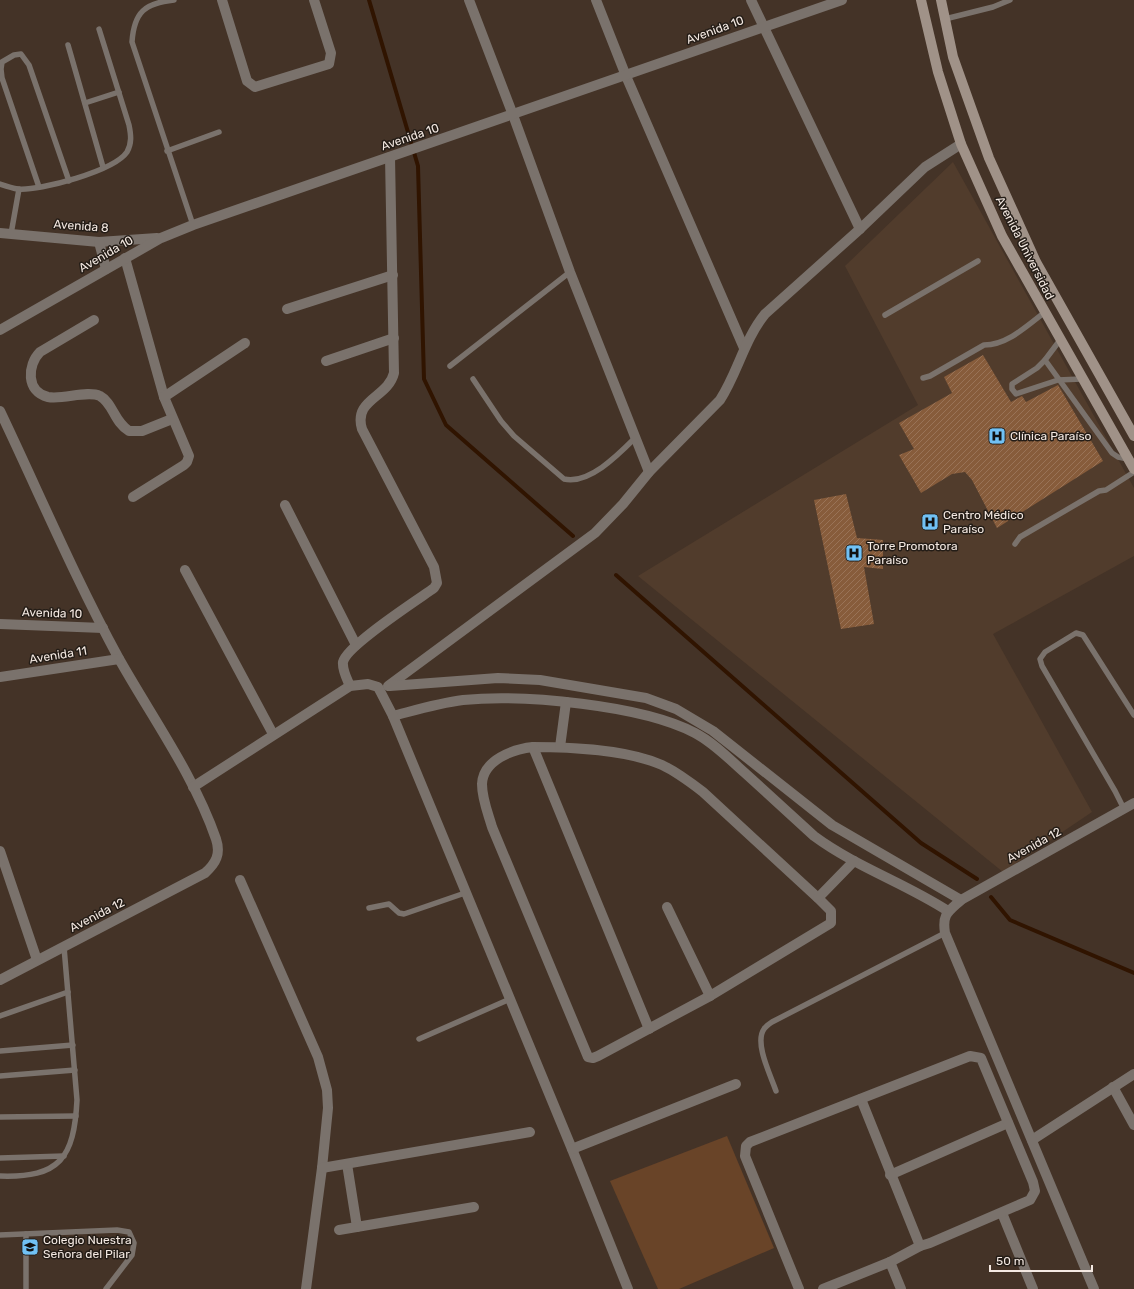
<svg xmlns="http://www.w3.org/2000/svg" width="1134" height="1289" font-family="Rubik,sans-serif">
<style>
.built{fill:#513c2c}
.green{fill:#694428}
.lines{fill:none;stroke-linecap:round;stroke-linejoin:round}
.stream{stroke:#301400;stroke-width:4}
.building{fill:url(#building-hatch)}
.lane{stroke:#7a726c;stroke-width:5.5}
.street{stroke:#7a726c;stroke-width:10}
.secondary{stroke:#a09288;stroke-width:10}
.labels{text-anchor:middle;stroke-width:3;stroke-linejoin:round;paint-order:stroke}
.street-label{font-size:12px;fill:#f4e9e2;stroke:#241d17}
.poi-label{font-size:12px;fill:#f4e9e2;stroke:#241d17;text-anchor:start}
</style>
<defs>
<pattern id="building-hatch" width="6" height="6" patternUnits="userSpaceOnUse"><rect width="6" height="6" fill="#875c3b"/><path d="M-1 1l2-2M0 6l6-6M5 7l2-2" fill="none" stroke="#997357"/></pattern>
</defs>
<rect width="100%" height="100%" fill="#443327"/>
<!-- built -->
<path class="built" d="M 953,162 L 1134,488 L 1134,556 L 993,634 L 1092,812 L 1003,872 L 638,576 L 918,405 L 845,266 Z"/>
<!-- green -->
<path class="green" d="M 727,1136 L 774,1248 L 679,1289 L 658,1289 L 610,1181 Z"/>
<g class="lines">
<!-- stream -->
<g class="stream">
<path d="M 369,0 L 418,166 L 424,379 L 446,425 L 573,536"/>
<path d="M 616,575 L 921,843 L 977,879"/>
<path d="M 991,897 L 1010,920 L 1134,973"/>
</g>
</g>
<!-- building -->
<g class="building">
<path d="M 983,355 L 1011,402 L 1022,396 L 1026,402 L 1058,385 L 1103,461 L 997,528 L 972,480 L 965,472 L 952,474 L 921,493 L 899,455 L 914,449 L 899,423 L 952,393 L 944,377 Z"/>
<path d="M 846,494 L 857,538 L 883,540 L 883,569 L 864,567 L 874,624 L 841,629 L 814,500 Z"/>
</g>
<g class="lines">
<!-- lane -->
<g class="lane">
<path d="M 174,0 C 145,3 134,12 132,42 L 193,225"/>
<path d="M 945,19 L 993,7 L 1010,0"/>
<path d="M 68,45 L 103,167"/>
<path d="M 85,103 L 119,92"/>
<path d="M 167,151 L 219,132"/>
<path d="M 0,184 C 6,186 12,188 18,189 C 40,191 114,171 127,152 C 132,143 131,135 129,125 L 99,29"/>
<path d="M 39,187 L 2,78 L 1,69 L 2,62 L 14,55 L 21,54 L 29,65 L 69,181"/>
<path d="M 11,234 L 19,189"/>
<path d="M 885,315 L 978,261"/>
<path d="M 1060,340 L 1045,360 L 1112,453 L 1118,457 L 1128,459"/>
<path d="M 1045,360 L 1037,368 L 1012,384 L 1012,389 L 1016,394 L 1058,380 L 1081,379"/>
<path d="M 450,366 L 570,272"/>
<path d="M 923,378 L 930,376 L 984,345 C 1007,345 1027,326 1045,312"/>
<path d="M 473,379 L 501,421 L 514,436 L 564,479 C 589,485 619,454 636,437"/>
<path d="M 1015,544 L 1020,537 L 1099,491 L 1106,490 L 1134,472"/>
<path d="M 1124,809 L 1115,791 L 1042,666 L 1040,659 L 1045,652 L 1076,633 L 1083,635 L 1134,715"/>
<path d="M 369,908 L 389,904 L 399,913 L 404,914 L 465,893"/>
<path d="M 0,1016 L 68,992"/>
<path d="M 419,1039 L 510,999"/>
<path d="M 0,1051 L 73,1045"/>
<path d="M 0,1076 L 75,1070"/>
<path d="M 776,1091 C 771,1076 754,1043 764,1029 C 766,1026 769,1024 772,1022 L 945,933"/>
<path d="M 0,1117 L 76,1116"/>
<path d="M 0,1158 L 64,1156"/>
<path d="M 0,1176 C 60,1178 74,1158 77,1100 L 64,947"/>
<path d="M 0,1235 L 117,1230 L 129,1232 L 134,1243 L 132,1255 L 106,1289"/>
<path d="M 26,1289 L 26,1234"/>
</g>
<!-- street -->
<g class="street">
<path d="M 222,0 L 247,81 L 255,87 L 329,64 L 331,53 L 314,0"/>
<path d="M 469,0 L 513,115 L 570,272 L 649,472"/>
<path d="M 596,0 L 626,76 L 744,348"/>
<path d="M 751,0 L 860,229"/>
<path d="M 0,233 L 99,242 L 157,238"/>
<path d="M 99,242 L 106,269"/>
<path d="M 125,258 L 164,397 L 189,456 L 187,462 L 184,465 L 133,497"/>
<path d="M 287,309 L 393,275"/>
<path d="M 94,320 L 40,352 C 27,365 26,392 48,397 C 63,400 87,390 100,396 C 113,403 114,422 129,431 L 142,431 L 172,419"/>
<path d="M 0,330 L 161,238 L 193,225 L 842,0"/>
<path d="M 326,361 L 394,338"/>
<path d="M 164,397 L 245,343"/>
<path d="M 0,411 C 39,493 75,578 118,657 C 151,716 194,775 216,839 C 221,854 216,863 205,873 L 0,980"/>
<path d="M 285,505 L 356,645"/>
<path d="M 185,570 L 273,734"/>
<path d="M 0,624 L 103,628"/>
<path d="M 0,677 L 119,659"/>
<path d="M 350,686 C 347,679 342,670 343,662 C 346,646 417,600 434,588 L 437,583 L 434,567 L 362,429 C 353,399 388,398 394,373 L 390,157"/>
<path d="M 388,686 L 595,533 L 623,504 L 649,472 L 720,400 C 738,372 744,340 765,314 L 860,229 L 925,167 L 961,144"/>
<path d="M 390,686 L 498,678 L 540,680 L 646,698 L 676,709 L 713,731 L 832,825 L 961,900"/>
<path d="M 393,716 C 416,710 439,703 463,700 C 523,694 642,705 695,733 C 714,743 729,759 745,773 C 768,794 791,815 814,836 C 856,867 905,883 948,911"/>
<path d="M 533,747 C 570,747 628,750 662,765 C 677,772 690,782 703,792 L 818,898 L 831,911 L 831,923 L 710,996 L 598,1056 L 593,1058 L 588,1057 L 492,827 C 488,813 482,799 482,784 C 483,760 513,749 533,747 Z"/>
<path d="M 533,747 L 649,1029"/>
<path d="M 560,747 L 566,702"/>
<path d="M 193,787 L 350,686 L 368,684 L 378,687 L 393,716 L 572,1149 L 628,1289"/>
<path d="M 0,851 L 37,960"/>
<path d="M 240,880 L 318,1057 L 327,1090 L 328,1108 L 322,1168 L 306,1289"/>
<path d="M 818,898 L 854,861"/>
<path d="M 667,907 L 710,996"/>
<path d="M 1113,1087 L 1134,1125"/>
<path d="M 861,1099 L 920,1246"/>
<path d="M 1032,1140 L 1134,1074"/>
<path d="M 572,1149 L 736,1084"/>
<path d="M 347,1164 L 357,1227"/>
<path d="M 322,1168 L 530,1132"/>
<path d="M 890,1175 L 1008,1123"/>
<path d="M 1002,1213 L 1033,1289"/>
<path d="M 339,1230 L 474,1207"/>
<path d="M 890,1262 L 901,1289"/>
<path d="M 799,1289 L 745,1156 L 746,1146 L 750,1142 L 970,1056 L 981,1058 L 1033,1182 L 1035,1191 L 1030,1200 L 930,1243 L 920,1246 L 890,1262 L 823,1289"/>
<path d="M 1094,1289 L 945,933 C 942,914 948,912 961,900 L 1134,803"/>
</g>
<!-- secondary -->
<g class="secondary">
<path d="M 921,0 L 938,72 L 961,144 L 1002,236 L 1134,469"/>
<path d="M 941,0 L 953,57 L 989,158 L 1036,262 L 1134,436"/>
</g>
</g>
<!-- icons -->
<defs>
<g id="hospital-square" transform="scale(0.9)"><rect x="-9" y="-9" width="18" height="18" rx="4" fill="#71c1f4" stroke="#241d17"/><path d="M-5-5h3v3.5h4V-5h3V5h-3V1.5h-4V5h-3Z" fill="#111"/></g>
<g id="school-square" transform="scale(0.9)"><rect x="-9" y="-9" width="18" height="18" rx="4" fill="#71c1f4" stroke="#241d17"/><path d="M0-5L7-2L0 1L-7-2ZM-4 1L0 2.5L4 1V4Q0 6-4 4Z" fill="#111"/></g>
</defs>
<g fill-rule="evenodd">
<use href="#hospital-square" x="997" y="436"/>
<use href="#hospital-square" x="930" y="522"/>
<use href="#hospital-square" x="854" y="553"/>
<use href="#school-square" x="30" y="1247"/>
</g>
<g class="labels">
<!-- street labels -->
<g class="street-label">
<text transform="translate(715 30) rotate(-20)" y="4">Avenida 10</text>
<text transform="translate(410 137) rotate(-19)" y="4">Avenida 10</text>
<text transform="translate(81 226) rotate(4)" y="4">Avenida 8</text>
<text transform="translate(1025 248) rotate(63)" y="4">Avenida Universidad</text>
<text transform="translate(106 254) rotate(-30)" y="4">Avenida 10</text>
<text transform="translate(52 613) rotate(2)" y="4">Avenida 10</text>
<text transform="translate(58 655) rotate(-9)" y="4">Avenida 11</text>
<text transform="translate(1034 845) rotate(-29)" y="4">Avenida 12</text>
<text transform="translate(97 915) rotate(-27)" y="4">Avenida 12</text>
</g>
<!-- poi labels -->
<g class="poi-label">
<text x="1010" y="440">Clínica Paraíso</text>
<text x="943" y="519">Centro Médico<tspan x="943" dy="14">Paraíso</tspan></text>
<text x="867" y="550">Torre Promotora<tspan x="867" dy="14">Paraíso</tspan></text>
<text x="43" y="1244">Colegio Nuestra<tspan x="43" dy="14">Señora del Pilar</tspan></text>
</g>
</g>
<!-- scale -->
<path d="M990 1265v6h102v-6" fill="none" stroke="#f4e9e2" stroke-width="2"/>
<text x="996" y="1265" font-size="12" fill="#f4e9e2" stroke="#241d17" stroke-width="3" paint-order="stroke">50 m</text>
</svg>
